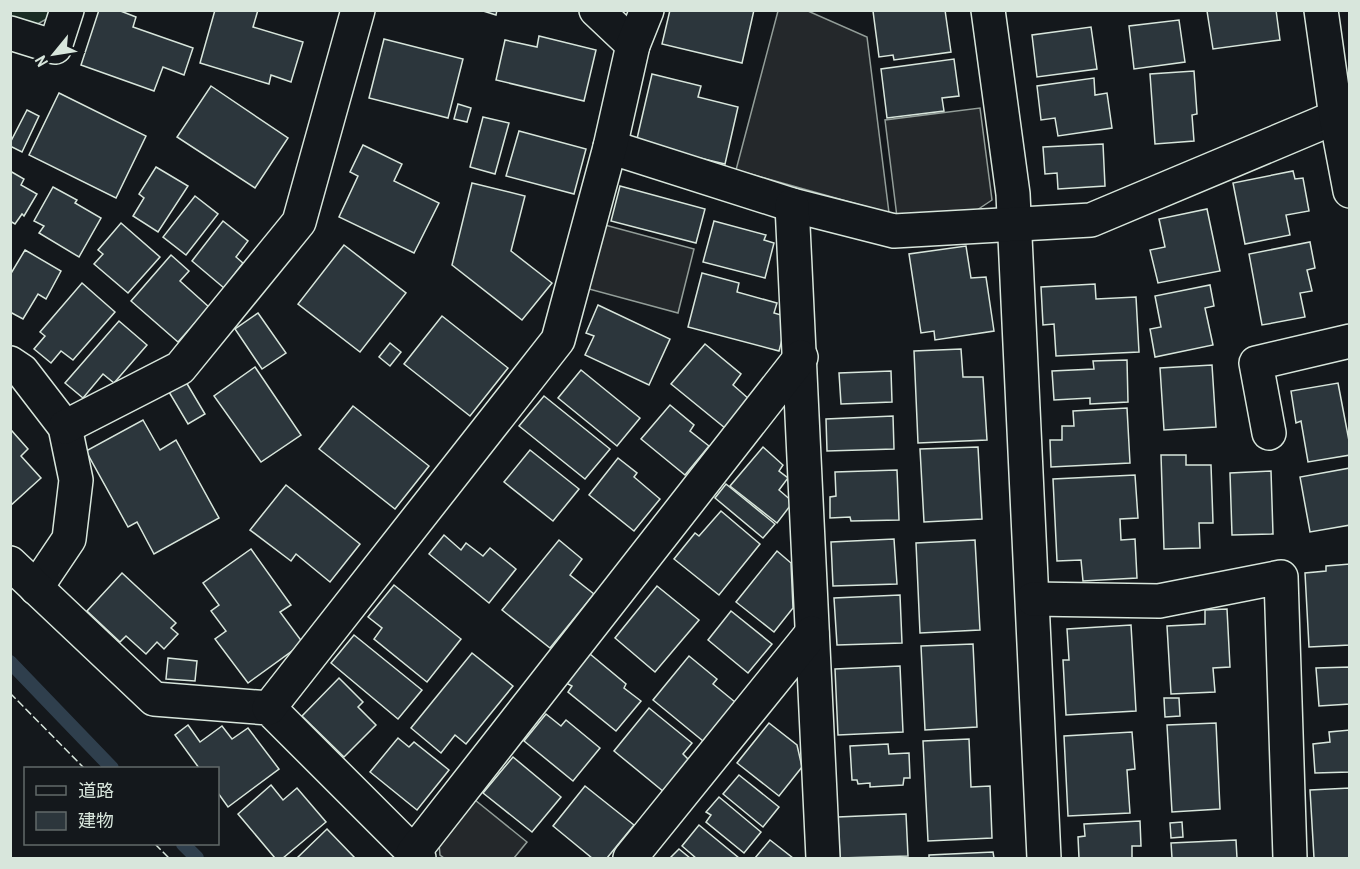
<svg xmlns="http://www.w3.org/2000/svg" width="1360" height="869" font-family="'Archivo Narrow','Noto Sans JP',sans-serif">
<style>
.green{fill:#1a2d24;stroke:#939e99;stroke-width:1.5}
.parking{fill:#24282b;stroke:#939e99;stroke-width:1.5}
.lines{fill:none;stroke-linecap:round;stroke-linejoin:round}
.stream{stroke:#2f3f4d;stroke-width:14}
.building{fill:#2c363c;stroke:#d8e6dc;stroke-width:1.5}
.minor-casing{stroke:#d8e6dc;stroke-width:36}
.tertiary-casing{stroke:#d8e6dc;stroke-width:36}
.minor{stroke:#14181c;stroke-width:33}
.tertiary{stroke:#14181c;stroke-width:33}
.fence{stroke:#d8e6dc;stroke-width:1.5;stroke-dasharray:8 3;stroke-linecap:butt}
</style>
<rect width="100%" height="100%" fill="#14181c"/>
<!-- green -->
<path class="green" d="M 11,11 L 52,11 L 50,17 L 29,29 L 11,23 Z"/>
<!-- parking -->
<g class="parking">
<path d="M 778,11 L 808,11 L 867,37 L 889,213 L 736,170 Z"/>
<path d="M 980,108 L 992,200 L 974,212 L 897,217 L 885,120 Z"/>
<path d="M 605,225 L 694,249 L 678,313 L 589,289 Z"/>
<path d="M 475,800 L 527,842 L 514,858 L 444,858 L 440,855 L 439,844 Z"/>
</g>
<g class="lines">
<!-- stream -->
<g class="stream">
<path d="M 10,662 L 112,768"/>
<path d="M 183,844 L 197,858"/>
</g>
</g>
<!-- building -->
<g class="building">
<path d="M 99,10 L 118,10 L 136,17 L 133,27 L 193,48 L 184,75 L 163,67 L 154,91 L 81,65 Z"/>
<path d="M 215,10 L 258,10 L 253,27 L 303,42 L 291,82 L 271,75 L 269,84 L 200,63 Z"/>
<path d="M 480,10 L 497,10 L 496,15 Z"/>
<path d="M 670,10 L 754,10 L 742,63 L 662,44 Z"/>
<path d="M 877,10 L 945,10 L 951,52 L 894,60 L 893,55 L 879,57 L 873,11 Z"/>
<path d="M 1276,10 L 1280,40 L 1213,49 L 1207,11 Z"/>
<path d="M 1179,20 L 1185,62 L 1134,69 L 1129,26 Z"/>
<path d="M 1091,27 L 1097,69 L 1037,77 L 1032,35 Z"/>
<path d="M 539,36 L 596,50 L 584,101 L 496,80 L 505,40 L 537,47 Z"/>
<path d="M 384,39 L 463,59 L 448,118 L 369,98 Z"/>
<path d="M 954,59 L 959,96 L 942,98 L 944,111 L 887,118 L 881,69 Z"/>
<path d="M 1194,71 L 1197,114 L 1192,115 L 1194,141 L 1155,144 L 1150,74 Z"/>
<path d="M 652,74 L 701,86 L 698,97 L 738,107 L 725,164 L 636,143 Z"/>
<path d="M 1094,78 L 1095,95 L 1107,93 L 1112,128 L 1058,136 L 1055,118 L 1041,120 L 1037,86 Z"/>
<path d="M 211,86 L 288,138 L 255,188 L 177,137 Z"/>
<path d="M 59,93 L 146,136 L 116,198 L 29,155 Z"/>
<path d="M 458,104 L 471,108 L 467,122 L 454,119 Z"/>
<path d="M 27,110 L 39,116 L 22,152 L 10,146 L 10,143 Z"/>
<path d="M 483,117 L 509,123 L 495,174 L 470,167 Z"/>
<path d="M 519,131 L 586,149 L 574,194 L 506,176 Z"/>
<path d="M 1103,144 L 1105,186 L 1058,189 L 1057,173 L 1045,174 L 1043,147 Z"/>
<path d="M 363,145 L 402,164 L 394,181 L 439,203 L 414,253 L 339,217 L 358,176 L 350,172 Z"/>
<path d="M 156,167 L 188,186 L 158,232 L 133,216 L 144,198 L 139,194 Z"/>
<path d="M 10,171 L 24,179 L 21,185 L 37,194 L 24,216 L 22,214 L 15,224 L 10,221 Z"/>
<path d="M 1293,171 L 1295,179 L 1303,178 L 1309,211 L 1286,215 L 1290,235 L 1245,244 L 1233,183 Z"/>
<path d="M 472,183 L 525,196 L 511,251 L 552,283 L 522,320 L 452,265 Z"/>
<path d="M 620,186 L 705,209 L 696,243 L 611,221 Z"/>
<path d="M 53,187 L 77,200 L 75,203 L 101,218 L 79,257 L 39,233 L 44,226 L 34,221 Z"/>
<path d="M 195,196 L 218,214 L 186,255 L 163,237 Z"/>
<path d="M 1207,209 L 1220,271 L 1158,283 L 1150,250 L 1165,247 L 1159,219 Z"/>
<path d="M 223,221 L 248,241 L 236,257 L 243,263 L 224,288 L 192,261 Z"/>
<path d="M 714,221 L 766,235 L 764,240 L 774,243 L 765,278 L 703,262 Z"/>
<path d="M 121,223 L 160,257 L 128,293 L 94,264 L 103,254 L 98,250 Z"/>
<path d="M 1310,242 L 1315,268 L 1307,270 L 1312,291 L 1300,293 L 1305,317 L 1262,325 L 1249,254 Z"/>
<path d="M 344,245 L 406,293 L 360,352 L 298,304 Z"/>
<path d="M 966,246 L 971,278 L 986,277 L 994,331 L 935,340 L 934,331 L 921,333 L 909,254 Z"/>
<path d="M 25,250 L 61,271 L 46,299 L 38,294 L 23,319 L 10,312 L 10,275 Z"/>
<path d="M 171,255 L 189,271 L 180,281 L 209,307 L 178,342 L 131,301 Z"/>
<path d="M 702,273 L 739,283 L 737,292 L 777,303 L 774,313 L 788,317 L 779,351 L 688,327 Z"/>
<path d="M 82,283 L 115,312 L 73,360 L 61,351 L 51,363 L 34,349 L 45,336 L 40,332 Z"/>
<path d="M 1095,284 L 1096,299 L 1136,297 L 1139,352 L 1056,356 L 1054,324 L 1043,325 L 1041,287 Z"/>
<path d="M 1210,285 L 1214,306 L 1205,308 L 1213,345 L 1155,357 L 1150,329 L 1161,327 L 1155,296 Z"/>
<path d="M 598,305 L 670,339 L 649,385 L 585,355 L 594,336 L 586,333 Z"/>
<path d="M 258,313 L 286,353 L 262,369 L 235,329 Z"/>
<path d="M 442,316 L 508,368 L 470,416 L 404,364 Z"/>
<path d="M 119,321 L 147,345 L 114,383 L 103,374 L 83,398 L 65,383 Z"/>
<path d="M 390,343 L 401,352 L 390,366 L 379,357 Z"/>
<path d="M 705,344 L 741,374 L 733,385 L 749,399 L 725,428 L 671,384 Z"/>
<path d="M 961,349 L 963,377 L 983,377 L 987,440 L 918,443 L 914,351 Z"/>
<path d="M 1127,360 L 1128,402 L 1090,404 L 1090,398 L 1054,400 L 1052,371 L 1094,369 L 1093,361 Z"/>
<path d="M 1212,365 L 1216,427 L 1164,430 L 1160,368 Z"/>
<path d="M 255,367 L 301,435 L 261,462 L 214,396 Z"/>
<path d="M 581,370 L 640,418 L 617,446 L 558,398 Z"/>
<path d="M 891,371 L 892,402 L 841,404 L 839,373 Z"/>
<path d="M 186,382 L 205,414 L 188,424 L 169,392 Z"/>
<path d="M 1338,383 L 1350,446 L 1350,455 L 1308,462 L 1301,421 L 1296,423 L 1291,391 Z"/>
<path d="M 544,396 L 610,449 L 585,479 L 519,426 Z"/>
<path d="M 670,405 L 694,425 L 690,431 L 709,446 L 685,475 L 641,439 Z"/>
<path d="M 353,406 L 429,466 L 395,509 L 319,449 Z"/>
<path d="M 1127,408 L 1130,463 L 1051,467 L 1050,440 L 1062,440 L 1062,426 L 1074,426 L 1073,411 Z"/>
<path d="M 893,416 L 894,449 L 827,451 L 826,419 Z"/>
<path d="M 143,420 L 160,450 L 176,440 L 219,518 L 154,554 L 137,522 L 128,527 L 86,451 Z"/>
<path d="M 12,431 L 28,449 L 21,456 L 41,478 L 10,506 L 10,432 Z"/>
<path d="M 763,447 L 783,465 L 779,471 L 788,478 L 779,490 L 793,502 L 777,523 L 730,486 Z"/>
<path d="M 978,447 L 982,519 L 924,522 L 920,449 Z"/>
<path d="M 530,450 L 579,489 L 553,521 L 504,482 Z"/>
<path d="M 1161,455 L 1186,455 L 1186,465 L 1211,465 L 1213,523 L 1199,523 L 1200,548 L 1164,549 Z"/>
<path d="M 618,458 L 637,473 L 634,477 L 660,499 L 634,531 L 589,495 Z"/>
<path d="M 1350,468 L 1350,525 L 1310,532 L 1300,477 Z"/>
<path d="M 897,470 L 899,520 L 851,521 L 850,517 L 830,518 L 830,497 L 836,496 L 835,472 Z"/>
<path d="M 1271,471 L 1273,534 L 1232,535 L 1230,473 Z"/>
<path d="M 1135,475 L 1138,518 L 1120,519 L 1121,540 L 1135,539 L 1137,578 L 1083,581 L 1081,560 L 1057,561 L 1053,479 Z"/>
<path d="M 726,484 L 775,524 L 763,538 L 715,498 Z"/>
<path d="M 286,485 L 360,544 L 330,582 L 296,554 L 291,561 L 250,530 Z"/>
<path d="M 721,511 L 760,544 L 719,595 L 674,559 L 695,533 L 699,536 Z"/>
<path d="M 444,535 L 461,550 L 466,543 L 483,556 L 490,548 L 516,569 L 489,603 L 429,554 Z"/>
<path d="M 894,539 L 897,584 L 833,586 L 831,542 Z"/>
<path d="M 559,540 L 582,559 L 570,575 L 594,594 L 550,648 L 502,610 Z"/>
<path d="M 975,540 L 980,630 L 920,633 L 916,543 Z"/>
<path d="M 251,549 L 291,605 L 280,612 L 303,643 L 248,683 L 215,639 L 226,631 L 211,611 L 219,605 L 203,583 Z"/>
<path d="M 777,551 L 791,563 L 793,608 L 774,632 L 736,602 Z"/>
<path d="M 1350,564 L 1350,645 L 1309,647 L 1305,573 L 1326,571 L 1326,566 Z"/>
<path d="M 122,573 L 176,623 L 171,628 L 178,634 L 164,649 L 157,642 L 146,654 L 126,636 L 120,642 L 87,611 Z"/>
<path d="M 394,585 L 461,639 L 427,682 L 374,639 L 382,628 L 368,617 Z"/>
<path d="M 657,586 L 699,620 L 655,672 L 615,638 Z"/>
<path d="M 900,595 L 902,643 L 837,645 L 834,598 Z"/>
<path d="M 1227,609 L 1230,667 L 1213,668 L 1215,692 L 1171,694 L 1167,626 L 1205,624 L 1205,610 Z"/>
<path d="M 731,611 L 772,644 L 748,673 L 708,640 Z"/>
<path d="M 1131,625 L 1136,711 L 1066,715 L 1063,660 L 1069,660 L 1067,629 Z"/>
<path d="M 354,635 L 422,690 L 398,719 L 331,663 Z"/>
<path d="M 973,644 L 977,727 L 925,730 L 921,646 Z"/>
<path d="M 472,653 L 513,686 L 466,744 L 455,735 L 441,753 L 411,728 Z"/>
<path d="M 590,654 L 626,684 L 624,688 L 641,701 L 616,731 L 568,692 L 572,686 L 566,683 Z"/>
<path d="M 689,656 L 717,679 L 713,684 L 735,702 L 703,741 L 653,700 Z"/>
<path d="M 168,658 L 197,661 L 195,681 L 166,679 Z"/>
<path d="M 900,666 L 903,732 L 838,735 L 835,669 Z"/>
<path d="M 1350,667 L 1350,704 L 1319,706 L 1316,668 Z"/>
<path d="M 339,678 L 363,702 L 358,707 L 376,725 L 344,757 L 302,716 Z"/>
<path d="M 1164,698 L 1179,698 L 1180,716 L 1165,717 Z"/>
<path d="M 649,708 L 692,743 L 683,754 L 689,760 L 664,792 L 614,751 Z"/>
<path d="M 546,714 L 561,726 L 566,720 L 600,748 L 573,781 L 524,741 Z"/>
<path d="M 769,723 L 797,745 L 802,767 L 779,796 L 737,763 Z"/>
<path d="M 1216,723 L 1220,809 L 1172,812 L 1167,725 Z"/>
<path d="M 188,725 L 200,742 L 222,726 L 232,739 L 248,728 L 279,769 L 228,807 L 218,793 L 218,768 L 199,768 L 175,735 Z"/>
<path d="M 1350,730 L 1350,772 L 1315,773 L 1313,744 L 1330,742 L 1329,732 Z"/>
<path d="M 1132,732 L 1135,769 L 1127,770 L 1130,813 L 1068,816 L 1064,736 Z"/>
<path d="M 398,738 L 409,747 L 414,742 L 449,770 L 417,810 L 370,772 Z"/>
<path d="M 969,739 L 971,787 L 990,786 L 992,838 L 928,841 L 923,741 Z"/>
<path d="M 888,744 L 889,754 L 909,753 L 910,778 L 904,778 L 903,785 L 870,787 L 870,783 L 858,784 L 857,780 L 852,780 L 850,746 Z"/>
<path d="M 513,757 L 561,797 L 532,832 L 483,793 Z"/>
<path d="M 739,775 L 779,807 L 763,827 L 723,794 Z"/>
<path d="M 271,785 L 283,800 L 297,788 L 326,822 L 283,858 L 275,858 L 238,814 Z"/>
<path d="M 585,786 L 634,825 L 607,858 L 592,858 L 553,826 Z"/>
<path d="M 1350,788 L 1350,858 L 1314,858 L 1310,790 Z"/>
<path d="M 719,797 L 761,832 L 744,853 L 706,822 L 711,815 L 706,812 Z"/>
<path d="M 906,814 L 908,856 L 840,858 L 838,817 Z"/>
<path d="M 1140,821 L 1141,846 L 1132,846 L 1132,858 L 1079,858 L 1078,837 L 1085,836 L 1084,824 Z"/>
<path d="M 1182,822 L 1183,837 L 1171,838 L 1170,823 Z"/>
<path d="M 699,825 L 739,858 L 696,858 L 682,846 Z"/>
<path d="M 327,829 L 355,858 L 297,858 Z"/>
<path d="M 770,840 L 793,858 L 755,858 Z"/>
<path d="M 1236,840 L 1237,858 L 1172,858 L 1171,843 Z"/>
<path d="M 679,849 L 690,858 L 670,858 Z"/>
<path d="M 993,852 L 994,858 L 929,858 L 929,855 Z"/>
</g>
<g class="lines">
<!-- minor casing -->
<g class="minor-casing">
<g id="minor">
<path d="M 596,10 L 633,45"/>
<path d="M 988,10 L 1013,194 L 1044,858"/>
<path d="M 10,33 L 55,47 L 67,10"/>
<path d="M 610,147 L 792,205 L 894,231 L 1091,220 L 1336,117"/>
<path d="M 792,205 C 804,423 812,641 823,858"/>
<path d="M 10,363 L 22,371 L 65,427 L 76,480 L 69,539 L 36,588"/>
<path d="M 65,427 L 180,368 L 299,222 L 358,10"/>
<path d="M 1269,433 L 1256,363 L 1350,341"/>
<path d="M 10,563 L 154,699 L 269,708 L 419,858"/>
<path d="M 1033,599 L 1159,601 L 1281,577 L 1290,858"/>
<path d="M 269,708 L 558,340 L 610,147 L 633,45 L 647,10"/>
<path d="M 413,853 L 801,357"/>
<path d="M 630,858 L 812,633"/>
</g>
</g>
<!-- tertiary casing -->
<g class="tertiary-casing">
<path id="tertiary" d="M 1321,10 L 1336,117 L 1350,191"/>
</g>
<!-- minor -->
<use href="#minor" class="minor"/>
<!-- tertiary -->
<use href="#tertiary" class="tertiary"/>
<!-- fence -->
<g class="fence">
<path d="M 10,693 L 84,768"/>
<path d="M 155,844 L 169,858"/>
</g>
</g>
<!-- border -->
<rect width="1360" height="869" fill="none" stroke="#d8e6dc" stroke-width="24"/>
<!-- legend -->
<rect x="24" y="767" width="195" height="78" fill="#14181c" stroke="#626a69" stroke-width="1.5"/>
<rect x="36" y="786" width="30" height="9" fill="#14181c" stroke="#626a69" stroke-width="1.5"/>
<text x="78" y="797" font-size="18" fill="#d8e6dc">道路</text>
<rect x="36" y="812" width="30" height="18" fill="#2c363c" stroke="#626a69" stroke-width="1.5"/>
<text x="78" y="827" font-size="18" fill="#d8e6dc">建物</text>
<!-- north arrow -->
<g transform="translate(54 54) rotate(240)" stroke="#14181c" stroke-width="4.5" paint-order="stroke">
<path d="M0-4.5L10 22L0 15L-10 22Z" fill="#d8e6dc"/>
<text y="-9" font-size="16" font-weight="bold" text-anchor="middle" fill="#d8e6dc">N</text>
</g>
</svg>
